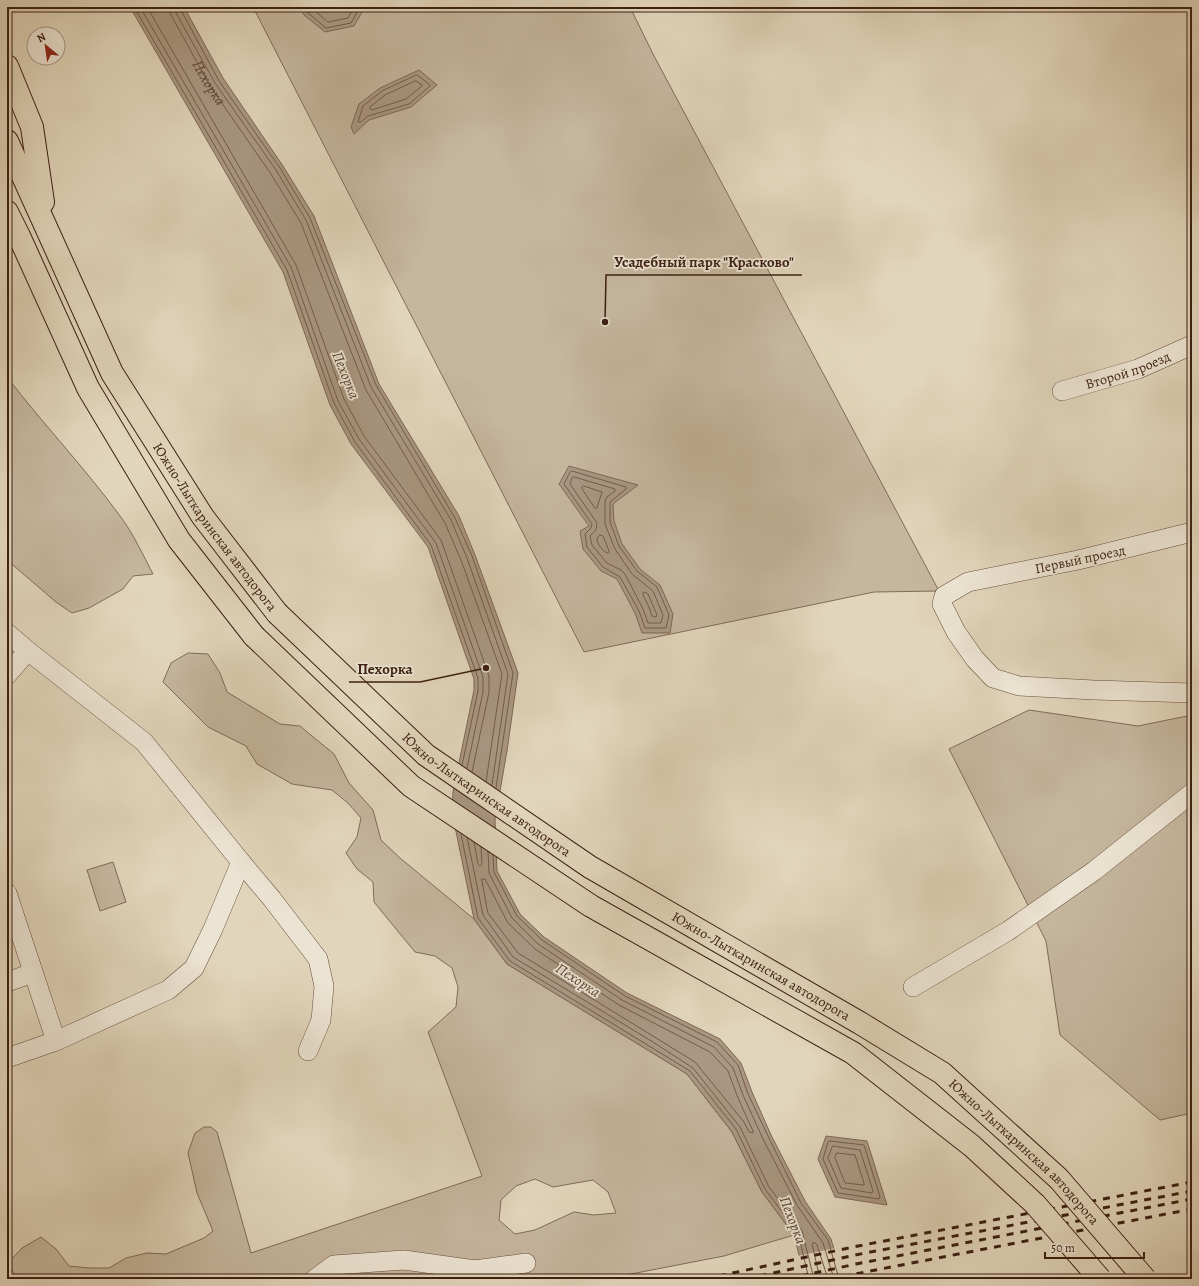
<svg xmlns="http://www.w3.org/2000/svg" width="1199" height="1286" font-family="Alegreya,serif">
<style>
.green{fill:#c5b69e;stroke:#816b58;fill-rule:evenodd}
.water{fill:#a99782;stroke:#7e6756}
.pier{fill:#e1d5bb}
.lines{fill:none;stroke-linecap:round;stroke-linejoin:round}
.shore{stroke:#735c4a;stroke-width:1}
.minor-casing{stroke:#664d3d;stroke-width:20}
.major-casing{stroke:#3d2013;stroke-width:24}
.minor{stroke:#ece4d3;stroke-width:19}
.major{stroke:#e1d5bb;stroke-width:22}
.rail{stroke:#3d2013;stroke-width:3;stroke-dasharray:7 7;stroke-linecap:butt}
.major-bridge-casing{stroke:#3d2013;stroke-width:24;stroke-linecap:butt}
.major-bridge{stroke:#e1d5bb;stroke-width:22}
.labels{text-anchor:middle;stroke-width:3.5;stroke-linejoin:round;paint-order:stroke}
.street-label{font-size:14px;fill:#3d2013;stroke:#ece4d3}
.water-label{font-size:15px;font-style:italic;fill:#5d4434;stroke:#ece4d3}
.leader{fill:none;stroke:#3d2013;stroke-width:1.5}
.callout-dot{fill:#3d2013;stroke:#ece4d3;stroke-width:1.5}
.callout-label{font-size:15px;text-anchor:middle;font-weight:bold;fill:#3d2013;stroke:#ece4d3;stroke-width:3.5;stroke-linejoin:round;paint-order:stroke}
</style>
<rect width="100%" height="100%" fill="#e1d5bb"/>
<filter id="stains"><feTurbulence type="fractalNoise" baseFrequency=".005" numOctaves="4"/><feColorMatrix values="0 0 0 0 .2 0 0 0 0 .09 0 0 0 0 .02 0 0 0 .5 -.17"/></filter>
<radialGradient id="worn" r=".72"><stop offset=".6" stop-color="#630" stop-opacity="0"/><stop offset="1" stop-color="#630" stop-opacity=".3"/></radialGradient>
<!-- green -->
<g class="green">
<path d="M 253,7 L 630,7 L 653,54 L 939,591 L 874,592 L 584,652 Z"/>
<path d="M 7,377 C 43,424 85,468 120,516 C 133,533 143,555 153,574 L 133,576 L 123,589 L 89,608 L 72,613 L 56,602 L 7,560 Z"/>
<path d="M 188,653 L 208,654 L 220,673 L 227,692 L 280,724 L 300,726 L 334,754 L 349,783 L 373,810 L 381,840 L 400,858 L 474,919 L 507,964 L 687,1074 L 732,1132 L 762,1192 L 794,1235 L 724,1256 L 605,1279 L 17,1279 L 8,1263 L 22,1248 L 41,1237 L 56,1249 L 69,1266 L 89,1268 L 109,1268 L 126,1258 L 147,1253 L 166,1254 L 204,1238 L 213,1231 L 197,1193 L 188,1153 L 195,1133 L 204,1127 L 211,1127 L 217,1132 L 251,1253 L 482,1176 L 428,1032 L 456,1007 L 458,987 L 452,968 L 435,956 L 415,952 L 374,902 L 373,882 L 357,869 L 346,853 L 357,837 L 361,818 L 348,803 L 332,790 L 292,784 L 257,764 L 246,746 L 208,727 L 163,682 L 171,663 ZM 535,1179 L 553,1187 L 593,1180 L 608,1192 L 616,1213 L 594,1215 L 574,1212 L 535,1230 L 515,1234 L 499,1220 L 501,1200 L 516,1186 Z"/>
<path d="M 1029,710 L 1138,726 L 1192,715 L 1192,1113 L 1160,1120 L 1060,1035 L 1046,941 L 949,749 Z"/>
<path d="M 113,862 L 126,902 L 100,911 L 87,870 Z"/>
</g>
<!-- water -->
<g class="water">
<path d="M 130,7 L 184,7 L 223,78 L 283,166 L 314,216 L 379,384 L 459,516 L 475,555 L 518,673 L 507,751 L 495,819 L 497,871 L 520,914 L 544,937 L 627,993 L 720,1039 L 741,1063 L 752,1092 L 771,1135 L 805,1201 L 831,1239 L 843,1279 L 805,1279 L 794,1235 L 762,1192 L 732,1132 L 687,1074 L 507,964 L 474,919 L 452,812 L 453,792 L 474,690 L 474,679 L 428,547 L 351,444 L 330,405 L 283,272 Z"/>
<path d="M 300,7 L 365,7 L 354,26 L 325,32 L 304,15 Z"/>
<path d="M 419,70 L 437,85 L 411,107 L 369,120 L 354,134 L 351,127 L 359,104 L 380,88 Z"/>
<path d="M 569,466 L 638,485 L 613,504 L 614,521 L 622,544 L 640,569 L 660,585 L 673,614 L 670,633 L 642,633 L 635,613 L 617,579 L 601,571 L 583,549 L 580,531 L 589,526 L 559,484 Z"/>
<path d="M 826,1136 L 867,1141 L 887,1205 L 835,1197 L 818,1159 Z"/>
</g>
<!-- pier -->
<path class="pier" d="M 836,1248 L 845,1279 L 803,1279 L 797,1256 Z"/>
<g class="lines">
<!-- shore -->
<g class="shore">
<path d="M 134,7 L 287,270 L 334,403 L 355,442 L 431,545 L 478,678 L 478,691 L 462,765"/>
<path d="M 140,7 L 291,267 L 338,401 L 359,439 L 436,543 L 483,677 L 483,692 L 467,768"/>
<path d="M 147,7 L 296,265 L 344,399 L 364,436 L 441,540 L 489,676 L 489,692 L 472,772"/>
<path id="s1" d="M 169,7 L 171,15 L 210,86 L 271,174 L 301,223 L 366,390 L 445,523 L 461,560 L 502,674 L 486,782"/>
<path d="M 175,7 L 176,13 L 215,83 L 276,170 L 306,220 L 371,387 L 451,520 L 467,558 L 508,674 L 492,785"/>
<path d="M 180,7 L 181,10 L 219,81 L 280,168 L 310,218 L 376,385 L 455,518 L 472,556 L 513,673 L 496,788"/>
<path d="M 304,7 L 307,12 L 326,28 L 351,23 L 360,7"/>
<path d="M 310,7 L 328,22 L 348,18 L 354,7"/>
<path d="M 417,75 L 429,84 L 430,86 L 409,104 L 368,116 L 361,122 L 358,122 L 363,106 L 382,91 Z"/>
<path d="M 416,81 L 421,84 L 422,86 L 406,99 L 372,110 L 370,109 L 370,107 L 385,95 Z"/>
<path d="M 572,471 L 626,487 L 626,489 L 610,502 L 610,522 L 619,546 L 637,571 L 657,587 L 669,615 L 666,628 L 645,628 L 639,611 L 620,577 L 603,567 L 587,547 L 585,534 L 591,528 L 592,524 L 564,484 L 570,472 Z"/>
<path d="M 574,477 L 615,489 L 615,491 L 607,497 L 605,501 L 605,524 L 615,549 L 632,574 L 653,591 L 663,615 L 661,623 L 648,623 L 643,609 L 625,574 L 621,570 L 607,563 L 592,545 L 590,536 L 596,530 L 597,523 L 570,484 L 572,478 Z"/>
<path d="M 584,486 L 602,492 L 597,508 L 595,508 L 582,489 L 582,487 Z"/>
<path d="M 600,535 L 603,536 L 609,551 L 608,553 C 603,552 597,544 597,539 Z"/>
<path d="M 643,593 L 645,592 L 648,594 L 657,615 L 656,617 L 652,616 L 649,607 L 643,595 Z"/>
<path d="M 461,834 L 478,918 L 510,961 L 690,1071 L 736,1129 L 765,1189 L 798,1233 L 809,1279"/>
<path d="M 467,837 L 483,915 L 513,957 L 653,1042 L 693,1068 L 740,1127 L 769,1187 L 802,1231 L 814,1279"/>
<path d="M 474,842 L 478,864 L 480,866 L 482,864 L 481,847"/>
<path d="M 488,851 L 489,873 L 512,918 L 538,944 L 622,1000 L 714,1047 L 733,1068 L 743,1095 L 763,1139 L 797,1205 L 823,1243 L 834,1279"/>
<path d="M 493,855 L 494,872 L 517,916 L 542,940 L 625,996 L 717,1042 L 738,1065 L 748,1094 L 768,1136 L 801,1203 L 828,1240 L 839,1279"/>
<path d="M 482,879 L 485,879 L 508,923 L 535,949 L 619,1005 L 710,1052 L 728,1071 L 738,1098 L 753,1131 L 753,1133 L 749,1132 L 744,1122 L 695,1062 L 518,953 L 488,913 Z"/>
<path d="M 830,1141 L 864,1145 L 880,1197 L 879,1199 L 838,1193 L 823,1159 L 828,1142 Z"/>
<path d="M 833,1146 L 860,1150 L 873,1191 L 872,1193 L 841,1188 L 828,1158 Z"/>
<path d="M 837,1153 L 855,1155 L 864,1183 L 864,1185 L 845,1183 L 835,1158 Z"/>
<path d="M 820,1279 L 812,1244 L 814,1242 L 817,1245 L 828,1279"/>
</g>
<!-- minor casing -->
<g class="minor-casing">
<g id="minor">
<path id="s2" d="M 1062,391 L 1138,369 L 1192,345"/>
<path d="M 1192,532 L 1078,560 L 968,582 L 944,596 L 942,604 L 956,632 L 975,659 L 993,678 L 1019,686 L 1094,690 L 1192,693"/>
<path d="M 7,633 L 28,651 L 7,675"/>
<path d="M 241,862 L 272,899 L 318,959 L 324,986 L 321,1020 L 308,1051"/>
<path d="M 7,893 L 56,1041"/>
<path d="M 7,982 L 33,973"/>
<path d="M 913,987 L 1008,931 L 1094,871 L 1192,793"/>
<path d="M 7,1058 L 56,1041 L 168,990 L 194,968 L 213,929 L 241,862 L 144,742 L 28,651"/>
<path d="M 315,1279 L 334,1265 L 404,1260 L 475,1270 L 526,1263"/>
</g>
</g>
<!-- major casing -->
<g class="major-casing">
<g id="major">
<path d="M 7,66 L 32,127 L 43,202"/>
<path id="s3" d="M 7,141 L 112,373 L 203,517 L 277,613"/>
<path d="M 7,212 L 19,236 L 88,388 L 179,540 L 254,636"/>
</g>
</g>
<!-- minor -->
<use href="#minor" class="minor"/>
<!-- major -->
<use href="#major" class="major"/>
<!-- rail -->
<g class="rail">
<path d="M 705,1279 L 853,1247 L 1192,1182"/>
<path d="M 746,1279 L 855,1255 L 1192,1191"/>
<path d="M 787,1279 L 856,1264 L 1192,1199"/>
<path d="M 829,1279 L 1192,1209"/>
</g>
<!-- major-bridge casing -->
<g class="major-bridge-casing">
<g id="major-bridge">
<path id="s4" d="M 277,613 L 426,755 L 590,867 L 860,1023 L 942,1073 L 1059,1179 L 1145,1279"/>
<path d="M 254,636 L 411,786 L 591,906 L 853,1053 L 972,1146 L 1035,1204 L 1100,1279"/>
</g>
</g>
<!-- major-bridge -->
<use href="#major-bridge" class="major-bridge"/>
</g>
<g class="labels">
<!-- street labels -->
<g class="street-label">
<text dy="5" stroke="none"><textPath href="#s2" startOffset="69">Второй проезд</textPath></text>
<text dy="5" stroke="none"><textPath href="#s3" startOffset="440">Южно-Лыткаринская автодорога</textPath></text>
<text transform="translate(1080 559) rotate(-12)" y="5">Первый проезд</text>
<text dy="5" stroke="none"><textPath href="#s4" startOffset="278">Южно-Лыткаринская автодорога</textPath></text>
<text dy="5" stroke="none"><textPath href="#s4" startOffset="602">Южно-Лыткаринская автодорога</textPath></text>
<text dy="5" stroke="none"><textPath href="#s4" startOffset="926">Южно-Лыткаринская автодорога</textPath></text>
</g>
<!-- water labels -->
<g class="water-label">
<text dy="5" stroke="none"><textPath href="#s1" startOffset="86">Пехорка</textPath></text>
<text transform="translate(346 375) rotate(68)" y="5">Пехорка</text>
<text transform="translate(578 980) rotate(33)" y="5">Пехорка</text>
<text transform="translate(793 1220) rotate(69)" y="5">Пехорка</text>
</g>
</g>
<!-- callouts -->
<path class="leader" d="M605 322L606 275H802M486 668L420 682H349"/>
<g class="callout-dot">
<circle cx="605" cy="322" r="4"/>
<circle cx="486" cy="668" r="4"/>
</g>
<g class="callout-label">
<text x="704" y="267">Усадебный парк "Красково"</text>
<text x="385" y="674">Пехорка</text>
</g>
<!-- margin -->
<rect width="1199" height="1286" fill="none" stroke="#e1d5bb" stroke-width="24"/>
<rect x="8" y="8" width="1183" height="1270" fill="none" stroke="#3d2013" stroke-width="2"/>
<rect x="12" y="12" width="1175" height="1262" fill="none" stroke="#3d2013"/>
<!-- north arrow -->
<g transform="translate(46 46) rotate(331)"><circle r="19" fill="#ece4d3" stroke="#a69686"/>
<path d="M0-3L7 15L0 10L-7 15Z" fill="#8f2418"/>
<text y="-6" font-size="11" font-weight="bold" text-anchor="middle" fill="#3d2013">N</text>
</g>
<!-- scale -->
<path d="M1045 1252v6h99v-6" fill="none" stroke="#3d2013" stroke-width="2"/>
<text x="1051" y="1252" font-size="12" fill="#3d2013" stroke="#ece4d3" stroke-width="3" paint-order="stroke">50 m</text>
<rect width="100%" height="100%" filter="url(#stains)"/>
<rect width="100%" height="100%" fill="url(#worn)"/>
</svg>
